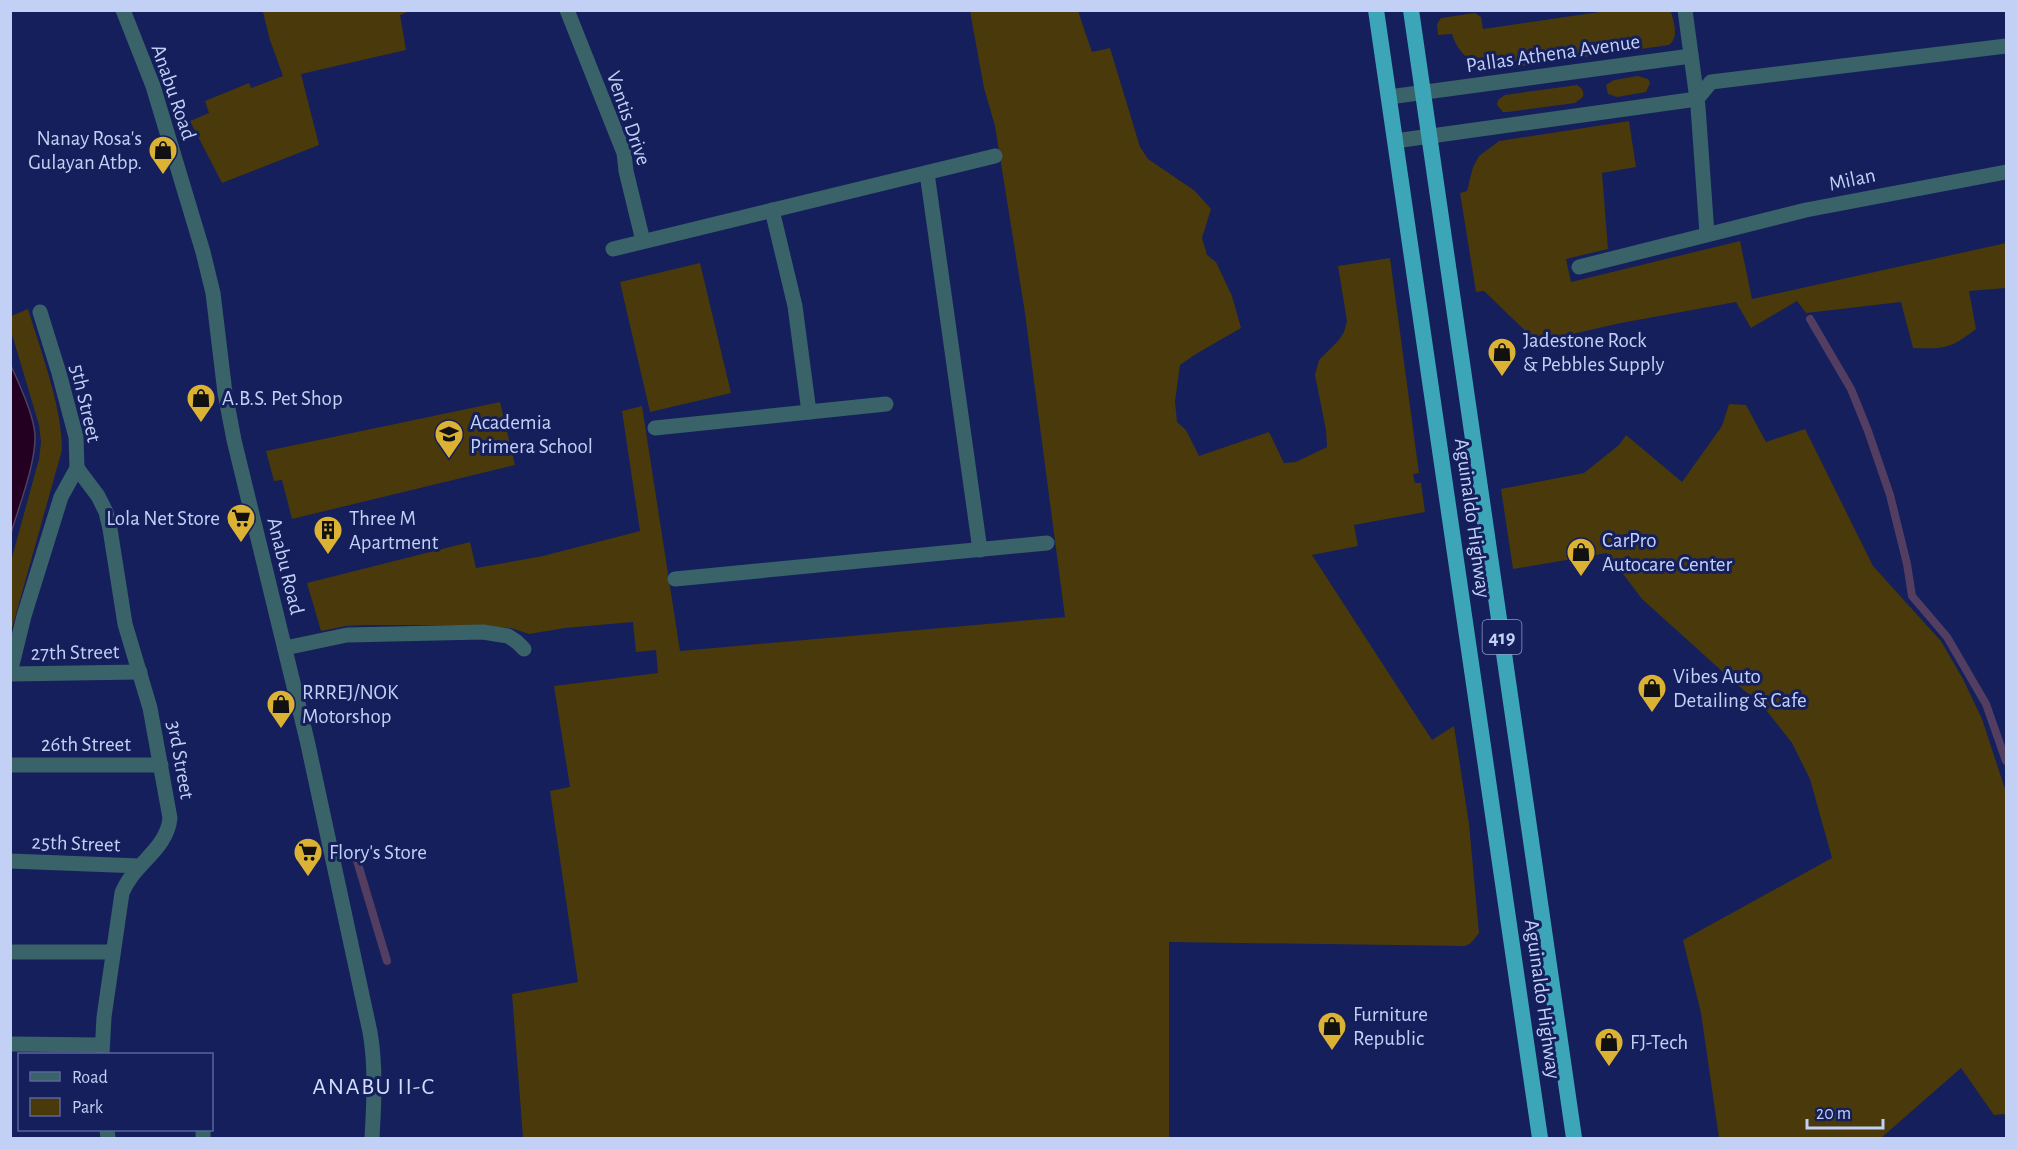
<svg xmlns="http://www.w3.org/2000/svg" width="2017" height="1149" font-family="'Alegreya Sans',sans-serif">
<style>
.green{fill:#49390b}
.water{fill:#230022;stroke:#533e61;stroke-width:1.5}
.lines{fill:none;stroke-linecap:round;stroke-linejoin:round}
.stream{stroke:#533e61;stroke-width:8}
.minor{stroke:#396269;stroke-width:15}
.tertiary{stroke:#396269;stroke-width:15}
.trunk{stroke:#3ca6b8;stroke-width:16}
.labels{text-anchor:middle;stroke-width:6;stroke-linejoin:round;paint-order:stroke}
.shield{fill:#141f5b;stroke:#8e9bc7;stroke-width:1.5}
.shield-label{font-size:20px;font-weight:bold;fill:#c3d0f5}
.street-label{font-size:21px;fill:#c3d0f5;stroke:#141f5b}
.poi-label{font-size:21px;fill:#c3d0f5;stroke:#141f5b;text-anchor:start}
.quarter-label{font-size:24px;letter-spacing:1.5px;fill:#d2ddfb;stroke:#141f5b}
</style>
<rect width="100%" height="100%" fill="#141f5b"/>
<!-- green -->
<g class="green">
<path d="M 268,10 L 410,11 L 400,15 L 406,50 L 301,74 L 319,145 L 222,183 L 190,121 L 209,113 L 205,101 L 249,83 L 251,88 L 283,76 L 270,40 L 263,12 Z"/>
<path d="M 1613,10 L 1671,11 C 1673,21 1680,37 1669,45 L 1501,69 C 1477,68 1459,57 1452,34 L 1438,35 L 1437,24 L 1441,18 L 1475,13 L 1481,17 L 1483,29 Z"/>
<path d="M 970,11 L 1078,11 L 1092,52 L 1110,48 L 1140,147 L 1148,159 L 1195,191 L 1211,209 L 1202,238 L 1207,255 L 1216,262 L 1232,296 L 1241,328 L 1196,354 L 1180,365 L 1175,401 L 1177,422 L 1186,430 L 1199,456 L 1269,432 L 1284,463 L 1296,462 L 1327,447 L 1326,430 L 1315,375 L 1319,360 L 1339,340 L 1344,332 L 1347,321 L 1338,266 L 1390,258 L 1419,473 L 1413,474 L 1415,483 L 1421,483 L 1425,512 L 1354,525 L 1358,546 L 1312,555 L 1432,740 L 1454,726 L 1469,824 L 1479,933 L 1471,943 L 1465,946 L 1169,942 L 1169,1138 L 523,1138 L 512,994 L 578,982 L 550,791 L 570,787 L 554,686 L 658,673 L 656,650 L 636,652 L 633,622 L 565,628 L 529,634 L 511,628 L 471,625 L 365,625 L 346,626 L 321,631 L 307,583 L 470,542 L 476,568 L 543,556 L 640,531 L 622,411 L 642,406 L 680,651 L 1065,617 L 1025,313 L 995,126 L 984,88 Z"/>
<path d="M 1638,76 L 1648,79 L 1650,83 L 1646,92 L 1617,97 L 1608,94 L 1606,85 L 1614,80 Z"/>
<path d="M 1577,85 C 1582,88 1584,91 1583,97 L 1575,103 L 1508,112 L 1503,112 L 1497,105 L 1498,100 L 1505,95 Z"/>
<path d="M 1629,121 L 1636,167 L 1602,173 L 1608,249 L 1566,259 L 1571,282 L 1740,241 L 1752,299 L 2006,243 L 2006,288 L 1969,291 L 1976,329 C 1950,349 1945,349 1913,348 L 1901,302 L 1806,313 L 1797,301 L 1751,328 L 1736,302 L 1621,323 L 1537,342 L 1484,291 L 1476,292 L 1460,193 L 1467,191 L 1473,167 L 1479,156 L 1499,141 Z"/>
<path d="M 700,263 L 731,393 L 650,412 L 620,282 Z"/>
<path d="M 28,309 C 41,352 62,406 62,450 L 11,632 L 11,561 L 39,459 L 41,442 L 39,425 L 11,331 L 11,316 Z"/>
<path d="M 500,402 L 515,465 L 292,519 L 282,480 L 274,481 L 266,451 Z"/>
<path d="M 1729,404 L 1746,405 L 1766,442 L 1805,429 L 1873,566 L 1941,641 L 1963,679 L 1982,719 L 2006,792 L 2006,1114 L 1994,1115 L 1961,1068 L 1881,1138 L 1719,1138 L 1701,1013 L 1683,940 L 1832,858 L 1810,779 L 1792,743 L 1763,706 L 1734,682 L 1642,599 L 1607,553 L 1513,569 L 1501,489 L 1584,473 L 1619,445 L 1626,435 L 1682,482 L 1722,426 Z"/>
</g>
<!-- water -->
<path class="water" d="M 11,366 C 19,383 34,416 35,435 C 36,463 19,506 11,533 Z"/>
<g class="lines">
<!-- stream -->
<g class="stream">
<path d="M 1810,319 L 1851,389 L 1868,431 L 1890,495 L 1907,564 L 1912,596 L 1947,637 L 1986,704 L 2006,761"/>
<path d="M 355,854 L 387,961"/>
</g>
<!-- minor -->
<g class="minor">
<path d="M 567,10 L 624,153 L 626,171 L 643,241"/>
<path d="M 1685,10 L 1698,107 L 1707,234"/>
<path d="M 1389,97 L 1691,56"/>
<path d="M 1395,141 L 1697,99 L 1711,82 L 2006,46"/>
<path d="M 927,173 L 980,550"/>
<path d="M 772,210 L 795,306 L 809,412"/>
<path d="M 613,249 L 995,156"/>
<path d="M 1579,267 L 1806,210 L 2006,172"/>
<path d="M 655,428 L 886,404"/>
<path d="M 77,468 L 98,496 L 106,512 L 110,529 L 125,624 L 150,708 L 170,818 C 167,850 133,864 122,893 L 104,1017 L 102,1054"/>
<path d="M 675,579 L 1047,543"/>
<path d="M 285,648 L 347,635 L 483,632 L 508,636 L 517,642 L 524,649"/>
<path d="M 10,673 L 24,616 L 61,497 L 77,468 L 76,437 L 59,373 L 40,312"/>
<path d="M 10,674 L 140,672"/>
<path d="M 10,765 L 161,765"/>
<path d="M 10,861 L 140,866"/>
<path d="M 10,952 L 112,952"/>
<path d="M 10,1044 L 102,1045"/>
<path d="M 107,1130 L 108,1138"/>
<path d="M 203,1132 L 203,1138"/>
</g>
<!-- tertiary -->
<path class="tertiary" d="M 123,10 L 153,86 L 203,252 L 213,293 L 225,393 L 234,440 L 307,740 L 370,1032 C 376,1066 374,1104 372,1138"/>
<!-- trunk -->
<g class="trunk">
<path d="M 1376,10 L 1540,1138"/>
<path d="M 1411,10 L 1574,1138"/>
</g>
</g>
<!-- icons -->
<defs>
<g id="shop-pin" transform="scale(1.5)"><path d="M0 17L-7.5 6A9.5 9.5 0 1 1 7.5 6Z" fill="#dbb233" stroke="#141f5b"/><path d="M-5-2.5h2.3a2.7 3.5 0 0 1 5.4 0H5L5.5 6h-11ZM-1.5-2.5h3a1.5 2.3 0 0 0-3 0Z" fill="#111"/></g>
<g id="school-pin" transform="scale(1.5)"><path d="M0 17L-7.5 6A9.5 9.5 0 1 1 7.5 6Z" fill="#dbb233" stroke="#141f5b"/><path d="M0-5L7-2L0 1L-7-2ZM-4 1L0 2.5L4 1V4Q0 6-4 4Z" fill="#111"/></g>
<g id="supermarket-pin" transform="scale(1.5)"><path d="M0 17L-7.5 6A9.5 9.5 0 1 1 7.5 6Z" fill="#dbb233" stroke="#141f5b"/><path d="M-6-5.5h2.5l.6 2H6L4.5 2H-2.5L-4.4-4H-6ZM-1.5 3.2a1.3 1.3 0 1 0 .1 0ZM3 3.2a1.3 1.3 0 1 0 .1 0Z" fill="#111"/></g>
<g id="building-pin" transform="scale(1.5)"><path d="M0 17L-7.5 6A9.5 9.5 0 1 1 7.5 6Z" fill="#dbb233" stroke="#141f5b"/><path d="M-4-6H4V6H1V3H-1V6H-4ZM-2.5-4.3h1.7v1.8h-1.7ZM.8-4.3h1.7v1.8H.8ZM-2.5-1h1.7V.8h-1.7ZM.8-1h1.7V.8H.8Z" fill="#111"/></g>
</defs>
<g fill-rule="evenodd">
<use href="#shop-pin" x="163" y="150"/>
<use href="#shop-pin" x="1502" y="352"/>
<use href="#shop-pin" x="201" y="398"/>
<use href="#school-pin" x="449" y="434"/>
<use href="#supermarket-pin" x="241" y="518"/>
<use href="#building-pin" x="328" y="530"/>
<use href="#shop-pin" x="1581" y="552"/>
<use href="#shop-pin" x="1652" y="688"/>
<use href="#shop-pin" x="281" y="704"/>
<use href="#supermarket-pin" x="308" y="852"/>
<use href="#shop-pin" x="1332" y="1026"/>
<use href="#shop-pin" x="1609" y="1042"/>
</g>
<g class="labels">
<!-- shield labels -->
<rect class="shield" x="1482.5" y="620" width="39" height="34" rx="4.5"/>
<g class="shield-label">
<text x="1502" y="644">419</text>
</g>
<!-- street labels -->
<g class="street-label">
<text transform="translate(1553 53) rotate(-8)" y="7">Pallas Athena Avenue</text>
<text transform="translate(174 92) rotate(71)" y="7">Anabu Road</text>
<text transform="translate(629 118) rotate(71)" y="7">Ventis Drive</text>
<text transform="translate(1852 179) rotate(-12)" y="7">Milan</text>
<text transform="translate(86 403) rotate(77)" y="7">5th Street</text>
<text transform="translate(1473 518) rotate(82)" y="7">Aguinaldo Highway</text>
<text transform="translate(286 566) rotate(76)" y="7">Anabu Road</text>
<text transform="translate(75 652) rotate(-1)" y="7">27th Street</text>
<text x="86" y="751">26th Street</text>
<text transform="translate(181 760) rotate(80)" y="7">3rd Street</text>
<text transform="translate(76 843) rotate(2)" y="7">25th Street</text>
<text transform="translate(1543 999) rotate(82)" y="7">Aguinaldo Highway</text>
</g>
<!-- poi labels -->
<g class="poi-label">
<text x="142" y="145" text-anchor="end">Nanay Rosa's<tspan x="142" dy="24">Gulayan Atbp.</tspan></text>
<text x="1523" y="347">Jadestone Rock<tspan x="1523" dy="24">&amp; Pebbles Supply</tspan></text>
<text x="222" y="405">A.B.S. Pet Shop</text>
<text x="470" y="429">Academia<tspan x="470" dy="24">Primera School</tspan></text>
<text x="220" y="525" text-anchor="end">Lola Net Store</text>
<text x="349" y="525">Three M<tspan x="349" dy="24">Apartment</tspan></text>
<text x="1602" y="547">CarPro<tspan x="1602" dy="24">Autocare Center</tspan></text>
<text x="1673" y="683">Vibes Auto<tspan x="1673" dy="24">Detailing &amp; Cafe</tspan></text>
<text x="302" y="699">RRREJ/NOK<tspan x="302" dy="24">Motorshop</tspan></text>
<text x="329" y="859">Flory's Store</text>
<text x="1353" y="1021">Furniture<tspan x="1353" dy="24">Republic</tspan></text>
<text x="1630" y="1049">FJ-Tech</text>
</g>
<!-- quarter labels -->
<g class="quarter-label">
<text x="374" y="1094">ANABU II-C</text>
</g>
</g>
<!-- border -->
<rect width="2017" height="1149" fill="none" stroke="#c3d0f5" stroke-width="24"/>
<!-- legend -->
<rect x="18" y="1053" width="195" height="78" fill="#141f5b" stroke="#5a6699" stroke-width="1.5"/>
<rect x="30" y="1072" width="30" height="9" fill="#396269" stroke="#5a6699" stroke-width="1.5"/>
<text x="72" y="1083" font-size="18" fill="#c3d0f5">Road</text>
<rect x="30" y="1098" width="30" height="18" fill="#49390b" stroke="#5a6699" stroke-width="1.5"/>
<text x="72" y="1113" font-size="18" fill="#c3d0f5">Park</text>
<!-- scale -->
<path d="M1807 1119v9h76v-9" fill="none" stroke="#c3d0f5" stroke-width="3"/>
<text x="1816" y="1119" font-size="18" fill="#c3d0f5" stroke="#141f5b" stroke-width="4.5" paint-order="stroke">20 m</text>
</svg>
